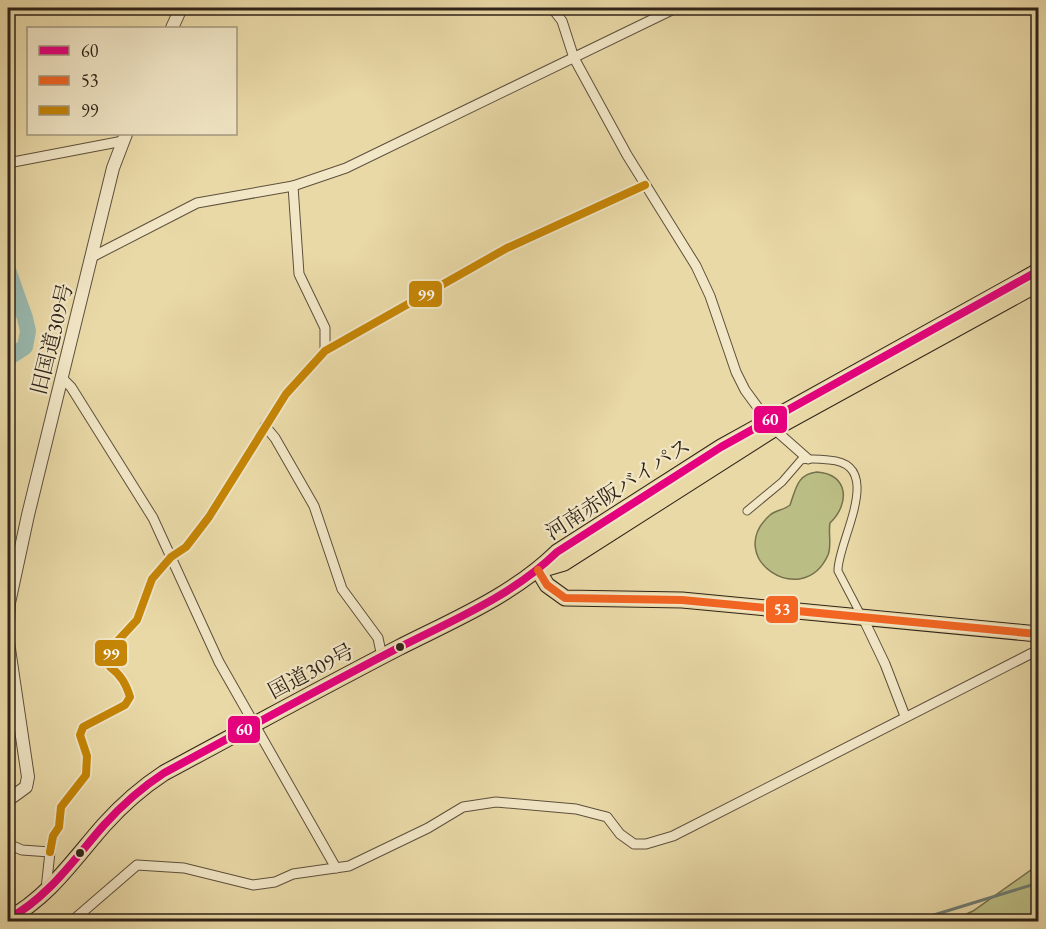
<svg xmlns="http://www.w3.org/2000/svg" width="1046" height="929" font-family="'EB Garamond','Noto Serif JP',serif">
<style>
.green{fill:#bbbe84;stroke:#75704e;stroke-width:1.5}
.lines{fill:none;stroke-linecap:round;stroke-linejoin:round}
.stream{stroke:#6f7d73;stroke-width:3}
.river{stroke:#99b9af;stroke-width:16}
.pedestrian-casing{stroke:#5e503c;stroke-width:9}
.minor-casing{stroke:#5e503c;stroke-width:11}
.tertiary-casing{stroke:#5e503c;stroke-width:14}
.primary-casing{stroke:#2f2318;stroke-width:17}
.trunk-casing{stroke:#2f2318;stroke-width:17}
.pedestrian{stroke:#f1e6c6;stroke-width:7}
.minor{stroke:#f1e6c6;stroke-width:9}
.tertiary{stroke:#f1e6c6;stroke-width:12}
.primary{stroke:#e9d9a7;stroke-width:15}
.trunk{stroke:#e9d9a7;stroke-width:15}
.bus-1-casing{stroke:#f1e6c6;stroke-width:12}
.bus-2-casing{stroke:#f1e6c6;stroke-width:12}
.bus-3-casing{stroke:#f1e6c6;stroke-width:12}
.bus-1{stroke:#e5007d;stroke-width:8}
.bus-2{stroke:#f26522;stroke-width:8}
.bus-3{stroke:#c58506;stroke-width:8}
.bus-dot{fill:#2f2318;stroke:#f1e6c6;stroke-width:2}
.labels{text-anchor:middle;stroke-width:4.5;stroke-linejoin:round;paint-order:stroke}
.street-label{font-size:21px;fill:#2f2318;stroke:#f1e6c6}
.line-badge{stroke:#f1e6c6;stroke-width:2}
.badge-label{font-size:16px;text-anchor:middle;font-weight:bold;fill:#fff}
</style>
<rect width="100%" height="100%" fill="#e9d9a7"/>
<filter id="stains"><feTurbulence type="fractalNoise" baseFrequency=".00333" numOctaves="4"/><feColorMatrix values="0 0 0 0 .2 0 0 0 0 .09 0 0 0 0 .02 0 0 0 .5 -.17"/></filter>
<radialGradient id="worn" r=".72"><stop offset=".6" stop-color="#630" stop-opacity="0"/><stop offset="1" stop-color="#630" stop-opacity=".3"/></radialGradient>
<!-- green -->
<g class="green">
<path d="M 817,472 C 849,474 850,504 830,523 C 828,533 832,545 828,555 C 803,611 722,558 770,515 C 776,510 784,510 790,505 C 796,489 797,474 817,472 Z"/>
<path d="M 1038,865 L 1038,921 L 951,921 L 973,911 Z"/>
</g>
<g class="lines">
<!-- stream -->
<path class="stream" d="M 911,922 L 1038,883"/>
<!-- river -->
<path class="river" d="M 8,270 L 25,318 L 28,331 L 25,347 L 8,358"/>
<!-- pedestrian casing -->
<g class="pedestrian-casing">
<path id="pedestrian" d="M 747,511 L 782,482 L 801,460 C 810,458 820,459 829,460 C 887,464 837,542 838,571 L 862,617"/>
</g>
<!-- minor casing -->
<g class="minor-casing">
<g id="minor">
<path d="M 552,8 L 562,21 L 574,58 L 627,155 L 696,266 L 710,296 L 736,372 L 745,390 L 767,420"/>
<path d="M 8,163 L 123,141"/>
<path d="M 293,186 L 299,274 L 325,328 L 325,351"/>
<path d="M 92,257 L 197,203 L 293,186 L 346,168 L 676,8"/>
<path d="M 62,378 L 71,387 L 153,518 L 219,662 L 336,868"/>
<path d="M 265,426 L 275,438 L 314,506 L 342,589 L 378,638 L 382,657"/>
<path d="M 774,429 L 808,459"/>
<path d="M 863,618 L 885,664 L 905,716"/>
<path d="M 8,844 L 22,850 L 50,852 L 46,889"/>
<path d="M 50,852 L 53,836 L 59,827 L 61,807 L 86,775 L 87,756 L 80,735 L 83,727 L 125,705 L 130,697 C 126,684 121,675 110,667 L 111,648 L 137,620 L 152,579 L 171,557 L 186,547 L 209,517 L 286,394 L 325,351 L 507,248 L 645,185"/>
<path d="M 71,922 L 137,865 L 184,868 L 253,885 L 275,882 L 293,874 L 349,866 L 428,828 L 463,807 L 496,802 L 576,809 L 599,815 L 607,817 L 620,834 L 634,844 L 646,844 L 673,836 L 1038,650"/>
</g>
</g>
<!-- tertiary casing -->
<g class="tertiary-casing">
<g id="tertiary">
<path d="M 172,28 L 181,8"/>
<path d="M 8,625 L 9,603 L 28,515 L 113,168 L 126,134"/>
<path d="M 8,642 L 28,777 L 26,787 L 8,800"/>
</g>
</g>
<!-- primary casing -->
<g class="primary-casing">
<path id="primary" d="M 538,570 L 547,585 L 565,598 L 682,600 L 1038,634"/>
</g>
<!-- trunk casing -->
<g class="trunk-casing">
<g id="trunk">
<path d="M 540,570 L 564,563 L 774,429 L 1038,284"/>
<path d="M 8,919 C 49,897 74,859 104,825 C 122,805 141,788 164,773 C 242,731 319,689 398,648 C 453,620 512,596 557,552 L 721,447 L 1038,271"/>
</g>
</g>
<!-- pedestrian -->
<use href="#pedestrian" class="pedestrian"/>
<!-- minor -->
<use href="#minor" class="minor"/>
<!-- tertiary -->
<use href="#tertiary" class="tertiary"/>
<!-- primary -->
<use href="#primary" class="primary"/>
<!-- trunk -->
<use href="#trunk" class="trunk"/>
<!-- bus-1 casing -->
<g class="bus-1-casing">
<path id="bus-1" d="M 8,919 C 49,897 74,859 104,825 C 122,805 141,788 164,773 C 242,731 319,689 398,648 C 453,620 512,596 557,552 L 721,447 L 1038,271"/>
</g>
<!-- bus-2 casing -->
<g class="bus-2-casing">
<path id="bus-2" d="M 538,570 L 547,585 L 565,598 L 682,600 L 1038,634"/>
</g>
<!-- bus-3 casing -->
<g class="bus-3-casing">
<path id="bus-3" d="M 50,852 L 53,836 L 59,827 L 61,807 L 86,775 L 87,756 L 80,735 L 83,727 L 125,705 L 130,697 C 126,684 121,675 110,667 L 111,648 L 137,620 L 152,579 L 171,557 L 186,547 L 209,517 L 286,394 L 325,351 L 507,248 L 645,185"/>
</g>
<!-- bus-1 -->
<use href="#bus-1" class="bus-1"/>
<!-- bus-2 -->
<use href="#bus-2" class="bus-2"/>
<!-- bus-3 -->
<use href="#bus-3" class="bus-3"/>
</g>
<!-- markers -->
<g class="bus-dot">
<circle cx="400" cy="647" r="5"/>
<circle cx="80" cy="853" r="5"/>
</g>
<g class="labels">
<!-- street labels -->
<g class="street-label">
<text transform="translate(52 339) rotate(-76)" y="7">旧国道309号</text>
<text transform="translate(618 489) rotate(-33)" y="7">河南赤阪バイパス</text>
<text transform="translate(311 671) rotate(-28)" y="7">国道309号</text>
</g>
</g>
<g class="line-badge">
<rect x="408" y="280" width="35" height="28" rx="6" fill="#c58506"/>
<rect x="753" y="405" width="35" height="29" rx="6" fill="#e5007d"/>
<rect x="765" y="595" width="34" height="29" rx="6" fill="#f26522"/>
<rect x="94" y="639" width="34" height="28" rx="6" fill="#c58506"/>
<rect x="227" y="715" width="34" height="29" rx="6" fill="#e5007d"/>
</g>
<g class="badge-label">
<text x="426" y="300">99</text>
<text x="770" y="425">60</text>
<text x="782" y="615">53</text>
<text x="111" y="659">99</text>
<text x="244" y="735">60</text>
</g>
<!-- margin -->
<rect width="1046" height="929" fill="none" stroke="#e9d9a7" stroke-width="30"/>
<rect x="9" y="9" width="1028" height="911" fill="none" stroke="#2f2318" stroke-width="3"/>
<rect x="15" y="15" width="1016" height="899" fill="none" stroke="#2f2318" stroke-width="1.5"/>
<!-- legend -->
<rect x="27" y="27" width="210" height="108" fill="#f1e6c6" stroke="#a39880" stroke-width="1.5"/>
<rect x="39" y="46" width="30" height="9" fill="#e5007d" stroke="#a39880" stroke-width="1.5"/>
<text x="81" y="57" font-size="18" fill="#2f2318">60</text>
<rect x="39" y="76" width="30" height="9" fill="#f26522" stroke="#a39880" stroke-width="1.5"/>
<text x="81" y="87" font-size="18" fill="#2f2318">53</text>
<rect x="39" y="106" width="30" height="9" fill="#c58506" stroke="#a39880" stroke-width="1.5"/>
<text x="81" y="117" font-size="18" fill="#2f2318">99</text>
<rect width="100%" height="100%" filter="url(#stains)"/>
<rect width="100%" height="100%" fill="url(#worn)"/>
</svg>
